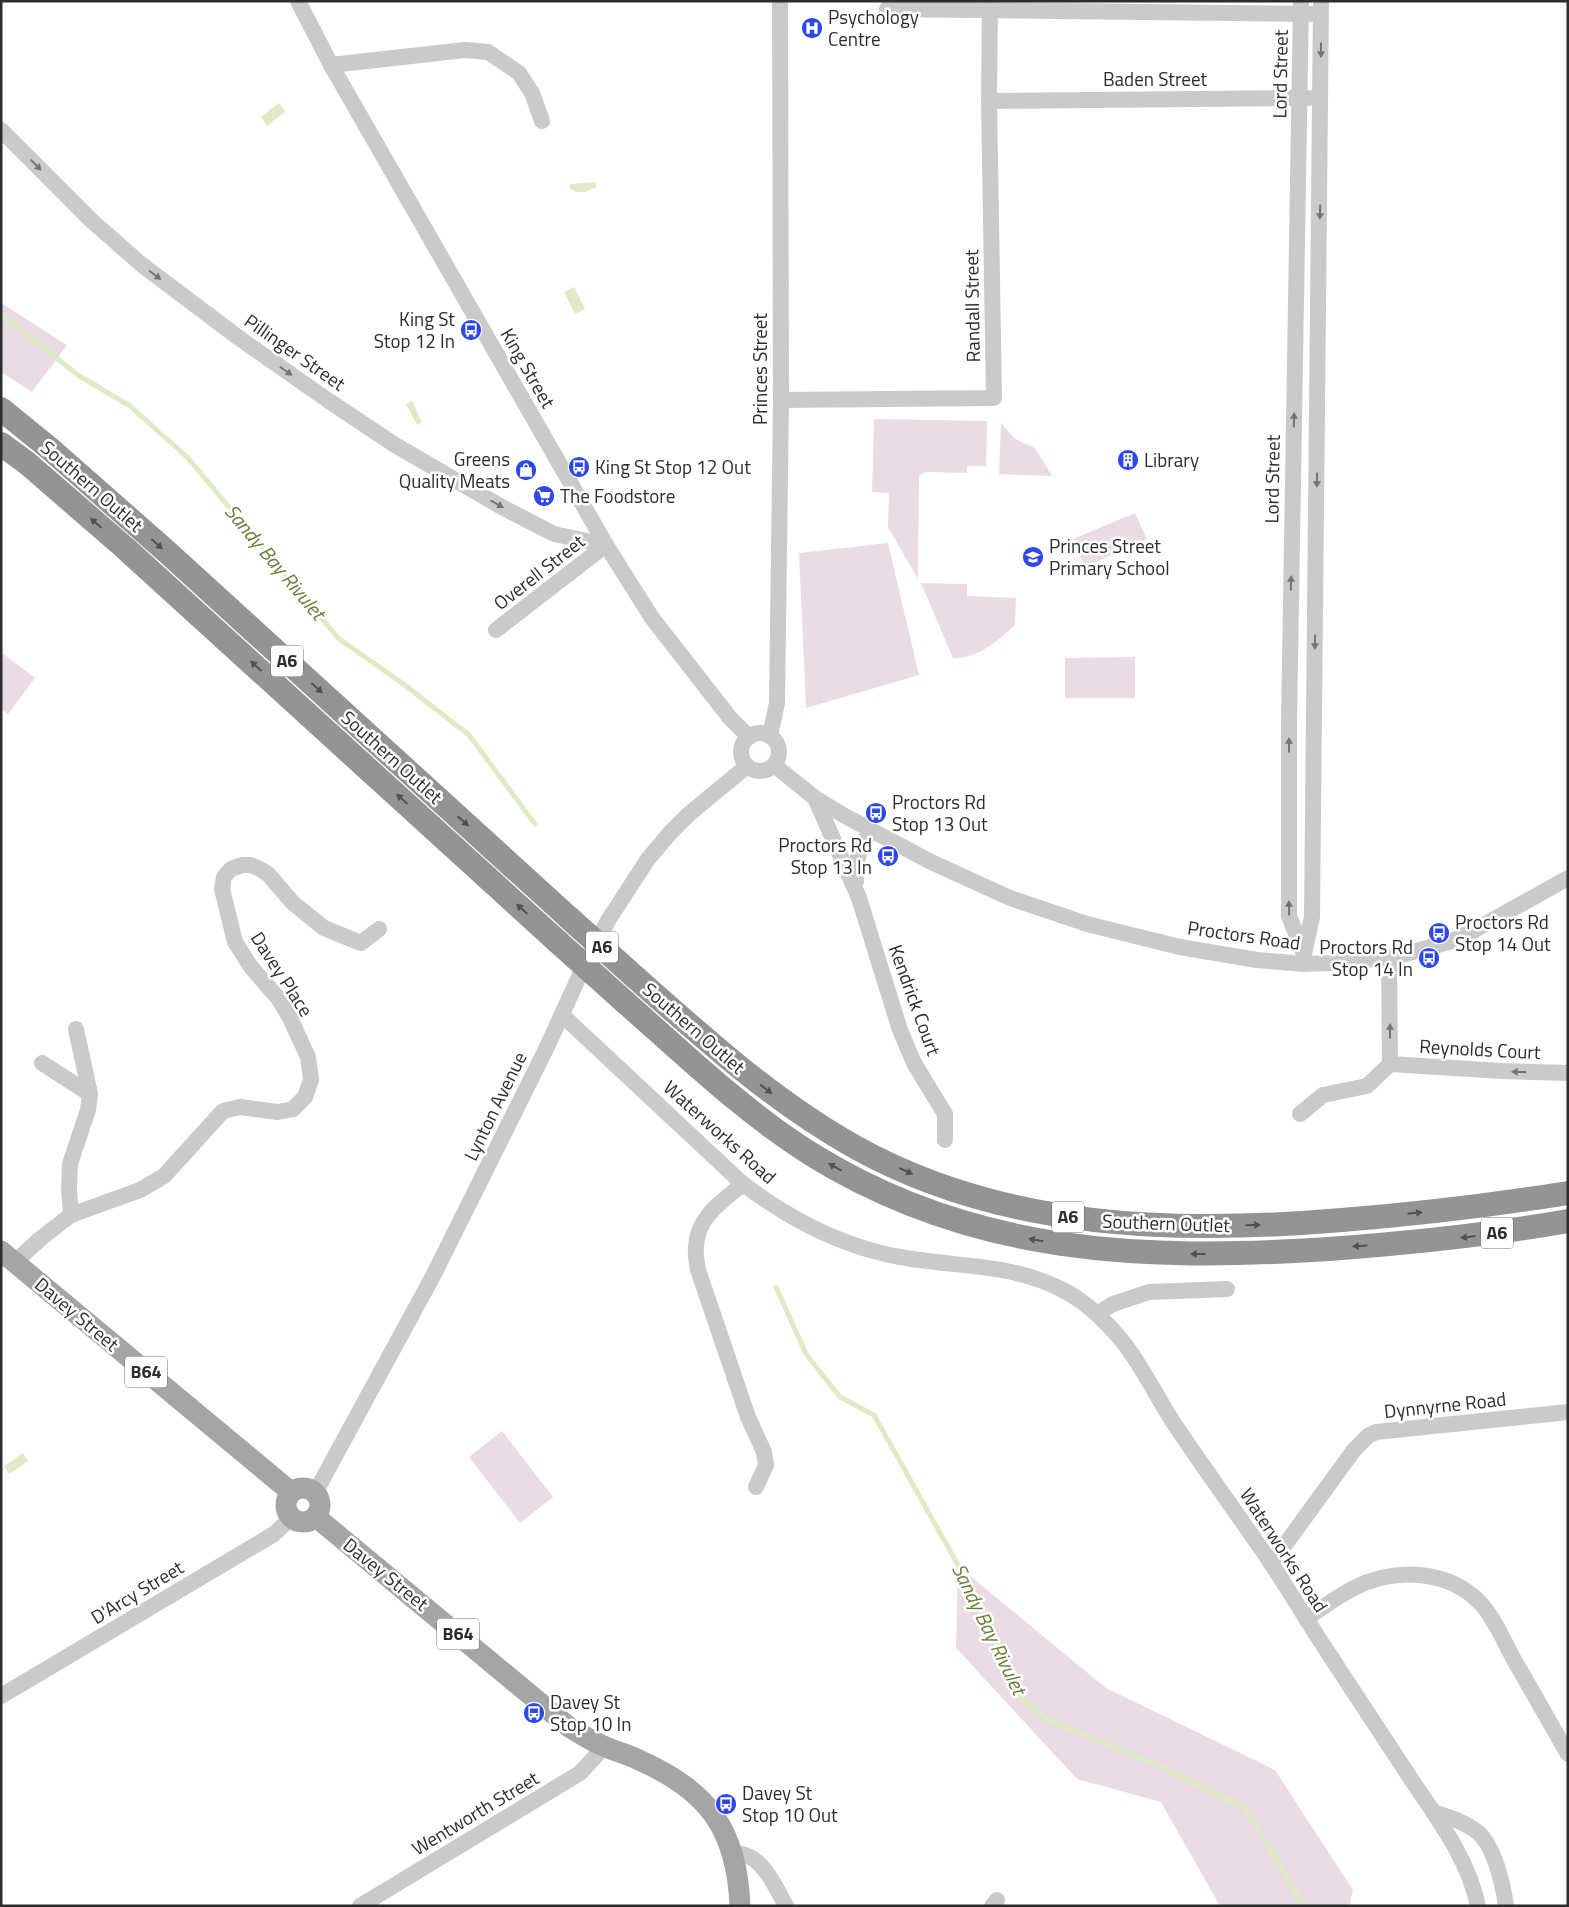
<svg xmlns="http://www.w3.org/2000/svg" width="1569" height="1907" font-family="'Titillium Web',sans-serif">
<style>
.green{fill:#ebdbe4}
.water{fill:#dfebc6}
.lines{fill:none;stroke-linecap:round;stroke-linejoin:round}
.stream{stroke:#dfebc6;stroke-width:5}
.minor{stroke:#cacaca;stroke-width:16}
.major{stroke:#a5a5a5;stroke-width:21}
.highway{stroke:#949494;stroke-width:24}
.highway-bridge{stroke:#949494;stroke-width:24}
.oneway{fill:#747474}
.oneway2{fill:#515151}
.labels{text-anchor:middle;stroke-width:5;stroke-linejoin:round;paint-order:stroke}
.shield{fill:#fff;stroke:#6c6c6c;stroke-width:1}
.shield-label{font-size:18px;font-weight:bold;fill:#2d2d2d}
.poi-label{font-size:19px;fill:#2d2d2d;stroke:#fff;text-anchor:start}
.street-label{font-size:19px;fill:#2d2d2d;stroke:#fff}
.water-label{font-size:20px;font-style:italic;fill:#657d35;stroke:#fff}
</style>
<rect width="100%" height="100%" fill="#fff"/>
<!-- green -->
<g class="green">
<path d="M 1,303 L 67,345 L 32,392 L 1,372 Z"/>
<path d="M 874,419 L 987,421 L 986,466 L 967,466 L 967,473 L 926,472 L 919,476 L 918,579 L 888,527 L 889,493 L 872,492 Z"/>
<path d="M 1001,423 L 1015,439 L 1035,448 L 1052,476 L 999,474 Z"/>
<path d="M 1135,513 L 1147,539 L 1085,567 L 1073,539 Z"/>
<path d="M 888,543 L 919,675 L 806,708 L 799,553 Z"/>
<path d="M 921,583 L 967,584 L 967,596 L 1016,598 L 1015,625 C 998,641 977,659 953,658 Z"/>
<path d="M 1,652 L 35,678 L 8,714 L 1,709 Z"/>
<path d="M 1135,657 L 1135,698 L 1065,698 L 1065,658 Z"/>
<path d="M 502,1431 L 553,1497 L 520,1523 L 469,1457 Z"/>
<path d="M 958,1566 L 1106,1688 L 1275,1770 L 1353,1890 L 1349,1906 L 1220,1906 L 1161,1802 L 1077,1779 L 956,1648 Z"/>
</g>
<!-- water -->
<g class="water">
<path d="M 279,103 L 285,112 L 267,126 L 261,117 Z"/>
<path d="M 595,182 L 597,187 L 585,192 L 576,192 L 570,188 L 570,184 Z"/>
<path d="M 574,287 L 585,309 L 575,314 L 564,292 Z"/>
<path d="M 412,401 L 422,422 L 417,425 L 406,404 Z"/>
<path d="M 23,1453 L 28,1461 L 9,1474 L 4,1466 Z"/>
</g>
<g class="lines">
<!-- stream -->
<g class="stream">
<path d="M 1,314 L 78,375 L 130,406 L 188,458 L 338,638 L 402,683 L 469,735 L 535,824"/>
<path d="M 776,1287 L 806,1354 L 840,1397 L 874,1415 L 991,1624 L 1002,1662 L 1018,1695 L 1047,1719 L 1168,1770 L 1245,1808 L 1301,1901 L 1301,1906"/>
</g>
<!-- minor -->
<g class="minor">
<path d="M 298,1 L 331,65 L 606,545 L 652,618 L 730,718 L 749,737"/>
<path d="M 1301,1 L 1289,722 L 1289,916 L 1304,954"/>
<path d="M 887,9 L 1311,14"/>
<path d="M 331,65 L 465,50 L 488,52 L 519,73 L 532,93 L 542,121"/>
<path d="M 989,101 L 1309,98"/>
<path d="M 1,130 L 92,221 L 142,265 L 239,338 L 329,401 L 395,445 L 500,506 L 554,534 L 606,545"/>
<path d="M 781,400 L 994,398 L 989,101 L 990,1"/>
<path d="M 496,630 L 606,545"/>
<circle cx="760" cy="752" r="19"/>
<path d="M 770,736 L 777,703 L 781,400 L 780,1"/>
<path d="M 774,765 L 815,798 L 845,816 L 929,861 L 1010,898 L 1087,924 L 1180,947 L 1257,960 L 1304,964 L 1331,963 L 1389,958 L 1413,952 L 1452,941 L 1473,931 L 1568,878"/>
<path d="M 815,798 L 859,898 L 900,1030 L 914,1063 L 945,1114 L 945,1140"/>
<path d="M 856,881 C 853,862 861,847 871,830"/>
<path d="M 1389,958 L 1390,1064 L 1502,1071 L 1568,1073"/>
<path d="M 1304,964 L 1304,954 L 1312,917 L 1321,1"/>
<path d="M 562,1015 L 743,1184 C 791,1220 847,1249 906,1258 C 959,1267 1012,1264 1061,1289 C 1085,1301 1106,1321 1123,1342 C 1143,1367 1157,1398 1175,1425 C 1206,1471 1238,1515 1269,1560 C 1288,1589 1306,1619 1325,1648 C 1353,1691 1381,1733 1409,1776 C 1436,1817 1468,1857 1478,1906"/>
<path d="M 42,1063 L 90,1094"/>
<path d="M 1300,1114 L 1323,1095 L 1367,1086 L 1390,1064"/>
<path d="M 743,1184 C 722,1201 697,1217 696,1247 C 695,1254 697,1263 698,1270 L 748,1417 L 764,1452 L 766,1465 L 756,1487"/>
<path d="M 71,1215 L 69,1189 L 70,1164 L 88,1110 L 90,1094 L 76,1029"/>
<path d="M 15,1262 L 40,1239 L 71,1215 L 140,1190 L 164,1176 L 223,1111 L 240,1107 L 278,1112 L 293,1109 L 305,1097 L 311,1080 L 308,1057 L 290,1018 L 278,998 L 251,967 L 235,942 L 222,889 L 224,877 L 231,869 L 242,865 L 251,865 L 260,869 L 268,874 L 293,903 L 324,928 L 361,943 L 379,929"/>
<path d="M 1097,1314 L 1113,1304 L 1149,1292 L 1227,1289"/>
<path d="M 315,1493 L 433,1276 L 546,1049 L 589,955 L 609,919 L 648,859 L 670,833 L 689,814 L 747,766"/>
<path d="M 1271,1564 L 1354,1450 L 1368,1436 L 1376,1432 L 1568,1412"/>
<path d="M 1306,1619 C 1321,1608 1337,1597 1354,1588 C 1395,1567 1451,1569 1483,1606 C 1495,1620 1504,1641 1513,1658 C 1531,1690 1550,1722 1568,1754"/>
<path d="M 1,1696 L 274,1534 L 291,1518"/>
<path d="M 1433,1812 C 1448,1817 1463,1821 1476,1831 C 1494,1844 1503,1884 1506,1906"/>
<path d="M 731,1851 C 737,1853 744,1854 750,1857 C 767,1866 777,1890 786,1906"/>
<path d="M 360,1906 L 580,1773 L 604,1747"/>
<path d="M 992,1906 L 997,1900"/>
</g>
<!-- major -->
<g class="major">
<path d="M 1,1251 L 291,1492"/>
<circle cx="303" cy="1505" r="17"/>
<path d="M 316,1517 L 569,1727 C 581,1734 593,1742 606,1747 C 617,1752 630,1755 641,1761 C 709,1791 737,1831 740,1906"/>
</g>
<!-- highway -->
<g class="highway">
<path d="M 1,409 L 49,448 L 166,551 L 568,917"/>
<path d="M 1,444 L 27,463 L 125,548 L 558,942"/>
<path d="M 636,978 C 705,1039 774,1102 855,1147 C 1004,1230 1177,1234 1342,1220 C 1418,1214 1493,1205 1568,1193"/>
<path d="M 625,1002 C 685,1055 743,1111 811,1154 C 973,1255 1145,1261 1329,1249 C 1409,1243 1489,1235 1568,1221"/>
</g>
<!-- highway-bridge -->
<g class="highway-bridge">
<path d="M 568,917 L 636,978"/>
<path d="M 558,942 L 625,1002"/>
</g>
</g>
<!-- one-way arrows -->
<defs><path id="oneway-solid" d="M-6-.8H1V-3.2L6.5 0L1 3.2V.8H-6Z" transform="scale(1.25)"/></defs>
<g class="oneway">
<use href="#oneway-solid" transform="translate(1321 50) rotate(90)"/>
<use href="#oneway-solid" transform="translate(36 165) rotate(45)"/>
<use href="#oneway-solid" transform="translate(1320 212) rotate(91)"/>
<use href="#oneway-solid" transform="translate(155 275) rotate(37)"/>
<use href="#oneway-solid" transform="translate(286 371) rotate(35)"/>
<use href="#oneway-solid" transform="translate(1294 420) rotate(-89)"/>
<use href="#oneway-solid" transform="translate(1317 480) rotate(91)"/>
<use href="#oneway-solid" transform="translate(497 504) rotate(29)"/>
<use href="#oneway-solid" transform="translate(1291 583) rotate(-89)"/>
<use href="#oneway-solid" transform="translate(1315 642) rotate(91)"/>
<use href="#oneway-solid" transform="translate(1289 745) rotate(-90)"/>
<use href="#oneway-solid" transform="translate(1289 908) rotate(-91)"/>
<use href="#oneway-solid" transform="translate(1390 1031) rotate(-90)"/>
<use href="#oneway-solid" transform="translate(1519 1072) rotate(-179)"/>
</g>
<g class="oneway2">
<use href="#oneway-solid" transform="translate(96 523) rotate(-139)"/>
<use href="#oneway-solid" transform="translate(157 544) rotate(42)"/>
<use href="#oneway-solid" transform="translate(256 666) rotate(-138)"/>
<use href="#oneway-solid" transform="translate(317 688) rotate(42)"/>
<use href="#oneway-solid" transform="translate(402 799) rotate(-138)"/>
<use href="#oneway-solid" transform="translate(463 821) rotate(42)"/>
<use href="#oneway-solid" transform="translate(522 909) rotate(-138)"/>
<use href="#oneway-solid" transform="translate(766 1089) rotate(37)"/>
<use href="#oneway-solid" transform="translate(835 1167) rotate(-151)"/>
<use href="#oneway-solid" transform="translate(906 1171) rotate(25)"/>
<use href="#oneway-solid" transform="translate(1415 1213) rotate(-6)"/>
<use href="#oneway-solid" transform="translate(1253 1225) rotate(-2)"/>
<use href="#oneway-solid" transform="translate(1468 1237) rotate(173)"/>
<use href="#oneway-solid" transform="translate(1036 1240) rotate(-170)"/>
<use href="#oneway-solid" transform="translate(1360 1246) rotate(176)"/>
<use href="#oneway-solid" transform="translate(1198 1254) rotate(180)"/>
</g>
<!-- icons -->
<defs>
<g id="hospital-disc" transform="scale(1.125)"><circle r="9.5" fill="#2e47e6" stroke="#fff"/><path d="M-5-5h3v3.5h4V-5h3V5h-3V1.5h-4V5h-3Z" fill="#fff"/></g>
<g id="bus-disc" transform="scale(1.125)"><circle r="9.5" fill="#2e47e6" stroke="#fff"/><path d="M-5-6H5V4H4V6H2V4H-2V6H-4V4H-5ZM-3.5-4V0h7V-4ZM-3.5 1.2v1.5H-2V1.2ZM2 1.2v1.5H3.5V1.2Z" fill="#fff"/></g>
<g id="building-disc" transform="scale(1.125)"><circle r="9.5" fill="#2e47e6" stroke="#fff"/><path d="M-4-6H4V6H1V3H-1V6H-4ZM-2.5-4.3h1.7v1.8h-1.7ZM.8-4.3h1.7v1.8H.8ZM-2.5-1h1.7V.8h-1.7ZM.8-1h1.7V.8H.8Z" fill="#fff"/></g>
<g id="shop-disc" transform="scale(1.125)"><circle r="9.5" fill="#2e47e6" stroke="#fff"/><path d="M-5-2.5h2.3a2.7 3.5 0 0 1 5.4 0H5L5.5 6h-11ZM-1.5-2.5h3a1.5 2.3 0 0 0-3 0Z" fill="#fff"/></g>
<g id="supermarket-disc" transform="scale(1.125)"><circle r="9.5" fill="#2e47e6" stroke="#fff"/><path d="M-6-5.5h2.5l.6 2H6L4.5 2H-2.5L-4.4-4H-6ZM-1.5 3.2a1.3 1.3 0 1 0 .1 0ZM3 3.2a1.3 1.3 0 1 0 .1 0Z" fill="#fff"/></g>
<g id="school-disc" transform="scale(1.125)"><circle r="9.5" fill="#2e47e6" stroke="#fff"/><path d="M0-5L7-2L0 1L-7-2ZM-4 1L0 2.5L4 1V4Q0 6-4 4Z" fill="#fff"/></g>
</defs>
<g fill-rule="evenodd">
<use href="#hospital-disc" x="812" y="28"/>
<use href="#bus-disc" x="471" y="330"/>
<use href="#building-disc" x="1128" y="460"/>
<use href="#bus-disc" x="579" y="467"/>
<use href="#shop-disc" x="526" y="470"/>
<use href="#supermarket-disc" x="544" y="496"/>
<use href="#school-disc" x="1033" y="557"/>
<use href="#bus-disc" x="876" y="813"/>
<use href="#bus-disc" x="888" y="856"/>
<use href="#bus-disc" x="1439" y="933"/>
<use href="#bus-disc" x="1429" y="958"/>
<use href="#bus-disc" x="534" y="1713"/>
<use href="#bus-disc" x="726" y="1804"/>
</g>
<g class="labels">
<!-- shield labels -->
<g class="shield">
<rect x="271" y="645.5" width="32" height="31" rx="4"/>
<rect x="586" y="931.5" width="32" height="31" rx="4"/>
<rect x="1052" y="1201.5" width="32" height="31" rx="4"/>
<rect x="1481" y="1217.5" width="32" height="31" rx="4"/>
<rect x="125" y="1356.5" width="42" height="31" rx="4"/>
<rect x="437" y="1618.5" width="42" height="31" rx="4"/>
</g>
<g class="shield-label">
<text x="287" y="667">A6</text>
<text x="602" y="953">A6</text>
<text x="1068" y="1223">A6</text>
<text x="1497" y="1239">A6</text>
<text x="146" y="1378">B64</text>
<text x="458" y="1640">B64</text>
</g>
<!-- poi labels -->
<g class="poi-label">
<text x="828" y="24">Psychology<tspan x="828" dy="22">Centre</tspan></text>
<text x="455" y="326" text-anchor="end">King St<tspan x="455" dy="22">Stop 12 In</tspan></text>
<text x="510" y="466" text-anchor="end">Greens<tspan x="510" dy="22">Quality Meats</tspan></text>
<text x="1144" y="467">Library</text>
<text x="595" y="474">King St Stop 12 Out</text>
<text x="560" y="503">The Foodstore</text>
<text x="1049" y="553">Princes Street<tspan x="1049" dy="22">Primary School</tspan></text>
<text x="892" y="809">Proctors Rd<tspan x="892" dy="22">Stop 13 Out</tspan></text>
<text x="872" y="852" text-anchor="end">Proctors Rd<tspan x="872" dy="22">Stop 13 In</tspan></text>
<text x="1455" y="929">Proctors Rd<tspan x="1455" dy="22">Stop 14 Out</tspan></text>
<text x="1413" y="954" text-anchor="end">Proctors Rd<tspan x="1413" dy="22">Stop 14 In</tspan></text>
<text x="550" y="1709">Davey St<tspan x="550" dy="22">Stop 10 In</tspan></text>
<text x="742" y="1800">Davey St<tspan x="742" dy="22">Stop 10 Out</tspan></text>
</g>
<!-- street labels -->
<g class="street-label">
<text transform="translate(1280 74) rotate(-89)" y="7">Lord Street</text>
<text x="1155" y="86">Baden Street</text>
<text transform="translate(972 306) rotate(-91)" y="7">Randall Street</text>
<text transform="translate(295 352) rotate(35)" y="7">Pillinger Street</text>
<text transform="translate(528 368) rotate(60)" y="7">King Street</text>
<text transform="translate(760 369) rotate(-90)" y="7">Princes Street</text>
<text transform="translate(1272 479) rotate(-89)" y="7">Lord Street</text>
<text transform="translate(92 486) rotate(41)" y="7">Southern Outlet</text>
<text transform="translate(539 572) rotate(-38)" y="7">Overell Street</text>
<text transform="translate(392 757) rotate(42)" y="7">Southern Outlet</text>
<text transform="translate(1244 935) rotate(8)" y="7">Proctors Road</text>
<text transform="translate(282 974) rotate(57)" y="7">Davey Place</text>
<text transform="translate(915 1000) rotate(70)" y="7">Kendrick Court</text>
<text transform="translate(694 1028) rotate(41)" y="7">Southern Outlet</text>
<text transform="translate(1480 1049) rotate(3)" y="7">Reynolds Court</text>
<text transform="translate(495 1106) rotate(-64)" y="7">Lynton Avenue</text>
<text transform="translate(720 1132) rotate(42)" y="7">Waterworks Road</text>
<text transform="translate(1166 1223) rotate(2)" y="7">Southern Outlet</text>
<text transform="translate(77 1314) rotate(40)" y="7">Davey Street</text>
<text transform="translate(1445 1405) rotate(-6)" y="7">Dynnyrne Road</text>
<text transform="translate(1284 1550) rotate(57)" y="7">Waterworks Road</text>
<text transform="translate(386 1574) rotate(39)" y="7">Davey Street</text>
<text transform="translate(137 1592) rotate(-31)" y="7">D'Arcy Street</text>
<text transform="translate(475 1813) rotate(-31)" y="7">Wentworth Street</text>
</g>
<!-- water labels -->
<g class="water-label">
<text transform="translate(275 562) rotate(50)" y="7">Sandy Bay Rivulet</text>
<text transform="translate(989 1629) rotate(64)" y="7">Sandy Bay Rivulet</text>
</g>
</g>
<!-- border -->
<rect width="1569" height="1907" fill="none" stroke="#2d2d2d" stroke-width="5"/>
</svg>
